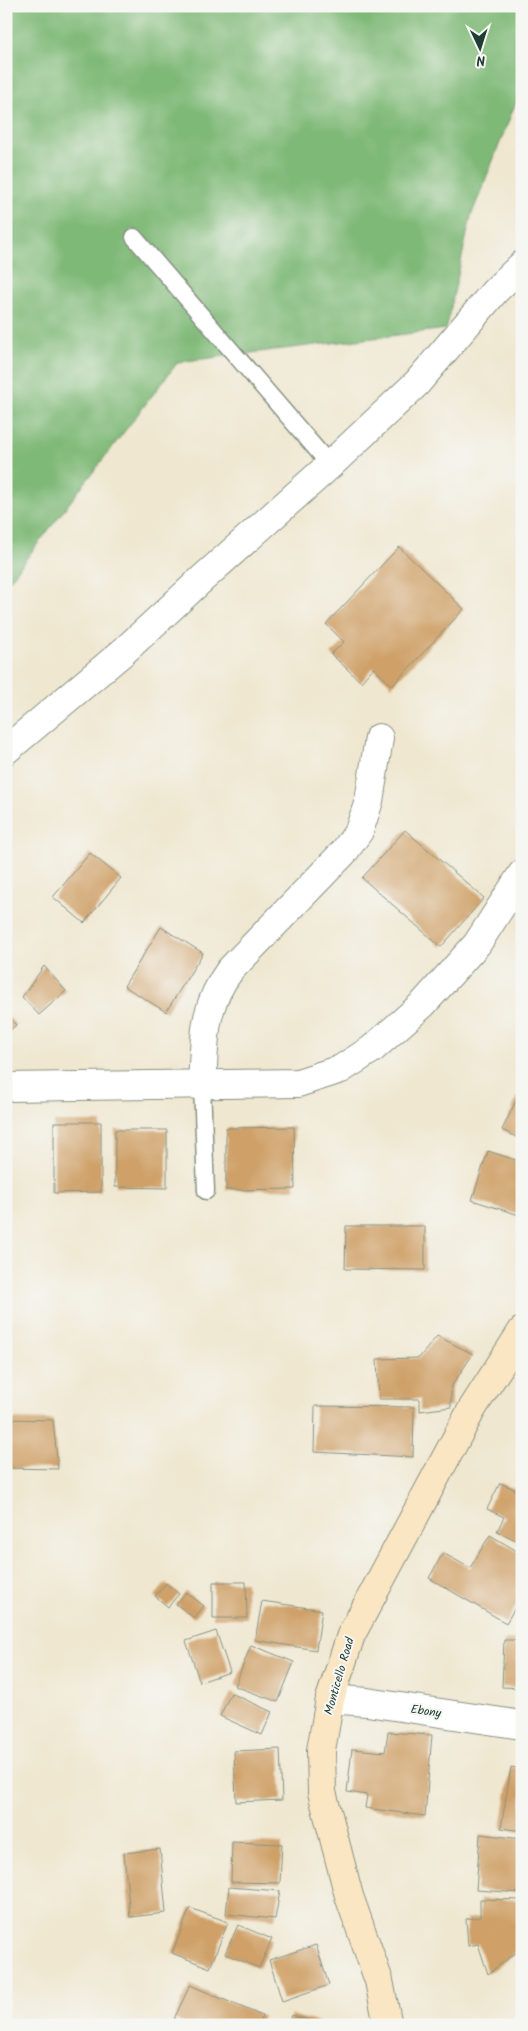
<svg xmlns="http://www.w3.org/2000/svg" width="528" height="2031" font-family="Kalam,sans-serif">
<style>
.forest{fill:#7fb977;stroke:#4f7b56}
.building{fill:#cfa068}
.lines{fill:none;stroke-linecap:round;stroke-linejoin:round}
.lane-casing{stroke:#879282;stroke-width:19}
.street-casing{stroke:#879282;stroke-width:30}
.secondary-casing{stroke:#879282;stroke-width:30}
.lane{stroke:#fff;stroke-width:16}
.street{stroke:#fff;stroke-width:28}
.secondary{stroke:#fbe6c4;stroke-width:28}
.labels{text-anchor:middle;stroke-width:4;stroke-linejoin:round;paint-order:stroke}
.street-label{font-size:12px;fill:#1f3d34;stroke:#f6f6f2}
</style>
<rect width="100%" height="100%" fill="#f6f6f2"/>
<filter id="ink" filterUnits="userSpaceOnUse"><feTurbulence type="fractalNoise" baseFrequency=".02" numOctaves="2"/><feDisplacementMap in="SourceGraphic" scale="10" xChannelSelector="R" yChannelSelector="G"/><feConvolveMatrix kernelMatrix="1 2 1 2 8 2 1 2 1" color-interpolation-filters="sRGB"/></filter>
<filter id="wash" filterUnits="userSpaceOnUse"><feTurbulence type="fractalNoise" baseFrequency=".0096" numOctaves="4" result="noise"/><feDisplacementMap in="SourceGraphic" scale="20" xChannelSelector="R" yChannelSelector="G"/><feGaussianBlur stdDeviation="1.12" result="paint"/><feColorMatrix in="noise" values="0 0 0 0 0 0 0 0 0 0 0 0 0 0 0 0 0 1.4 0 .05"/><feComposite in="paint" operator="in"/></filter>
<g filter="url(#wash)">
<rect width="100%" height="100%" fill="#efe7d0"/>
<!-- forest -->
<path class="forest" d="M 6,6 L 522,6 L 522,87 L 471,216 L 446,329 L 178,362 L 6,585 Z"/>
<g id="blocks">
<!-- building -->
<g class="building">
<path d="M 399,547 L 464,609 L 392,686 L 373,668 L 361,682 L 331,654 L 344,642 L 326,624 Z"/>
<path d="M 405,830 L 484,898 L 441,947 L 362,878 Z"/>
<path d="M 90,853 L 121,878 L 84,923 L 53,897 Z"/>
<path d="M 161,927 L 203,953 L 166,1012 L 124,986 Z"/>
<path d="M 44,966 L 66,991 L 39,1015 L 22,997 Z"/>
<path d="M 6,1014 L 16,1025 L 6,1034 Z"/>
<path d="M 522,1088 L 522,1140 L 502,1130 Z"/>
<path d="M 54,1122 L 101,1122 L 101,1192 L 54,1193 Z"/>
<path d="M 294,1127 L 295,1189 L 226,1190 L 226,1128 Z"/>
<path d="M 115,1130 L 167,1130 L 167,1188 L 115,1187 Z"/>
<path d="M 488,1151 L 522,1162 L 522,1216 L 472,1200 Z"/>
<path d="M 346,1226 L 425,1226 L 425,1270 L 345,1269 Z"/>
<path d="M 437,1336 L 473,1354 L 451,1387 L 451,1407 L 420,1411 L 420,1399 L 379,1399 L 377,1359 L 419,1358 Z"/>
<path d="M 315,1406 L 414,1407 L 413,1457 L 314,1452 Z"/>
<path d="M 6,1419 L 53,1420 L 58,1469 L 6,1468 Z"/>
<path d="M 500,1483 L 522,1492 L 522,1543 L 497,1531 L 504,1517 L 487,1509 Z"/>
<path d="M 490,1535 L 522,1554 L 522,1596 L 506,1623 L 429,1578 L 443,1553 L 470,1568 Z"/>
<path d="M 213,1582 L 246,1582 L 247,1618 L 213,1618 Z"/>
<path d="M 166,1583 L 179,1594 L 168,1607 L 155,1596 Z"/>
<path d="M 186,1592 L 204,1606 L 194,1618 L 176,1604 Z"/>
<path d="M 262,1601 L 322,1610 L 316,1650 L 255,1640 Z"/>
<path d="M 216,1631 L 230,1672 L 200,1682 L 186,1641 Z"/>
<path d="M 504,1640 L 522,1640 L 522,1688 L 502,1687 Z"/>
<path d="M 251,1645 L 294,1662 L 278,1702 L 235,1686 Z"/>
<path d="M 231,1693 L 272,1712 L 262,1735 L 220,1716 Z"/>
<path d="M 388,1732 L 432,1735 L 425,1816 L 365,1808 L 367,1795 L 347,1792 L 352,1749 L 385,1752 Z"/>
<path d="M 280,1749 L 282,1800 L 236,1802 L 234,1751 Z"/>
<path d="M 511,1767 L 522,1769 L 522,1831 L 501,1828 Z"/>
<path d="M 480,1834 L 522,1839 L 522,1893 L 476,1890 Z"/>
<path d="M 232,1842 L 282,1844 L 280,1883 L 231,1882 Z"/>
<path d="M 160,1849 L 166,1913 L 130,1917 L 124,1853 Z"/>
<path d="M 229,1887 L 280,1891 L 275,1919 L 226,1914 Z"/>
<path d="M 480,1899 L 522,1900 L 522,1948 L 488,1974 L 478,1944 L 468,1946 L 466,1919 L 480,1917 Z"/>
<path d="M 190,1908 L 228,1922 L 210,1968 L 172,1953 Z"/>
<path d="M 238,1925 L 272,1939 L 259,1968 L 225,1954 Z"/>
<path d="M 316,1945 L 329,1985 L 282,2001 L 269,1960 Z"/>
<path d="M 190,1985 L 262,2016 L 259,2025 L 186,2025 L 174,2019 Z"/>
<path d="M 291,2015 L 324,2024 L 324,2025 L 288,2025 Z"/>
</g>
</g>
</g>
<g filter="url(#ink)">
<use href="#blocks" fill-opacity="0" stroke="#879282" stroke-width="1"/>
<g class="lines">
<!-- lane casing -->
<g class="lane-casing">
<g id="lane">
<path d="M 134,237 L 330,465"/>
<path d="M 202,1084 L 206,1191"/>
</g>
</g>
<!-- street casing -->
<g class="street-casing">
<g id="street">
<path d="M 6,750 L 123,652 L 202,579 L 330,465 L 417,383 L 495,291 L 522,265"/>
<path d="M 202,1084 C 205,1039 202,1008 230,970 L 344,852 L 359,831 L 369,801 L 379,738"/>
<path d="M 6,1087 L 298,1083 L 341,1069 L 372,1049 L 423,1004 L 477,944 L 522,874"/>
<path d="M 330,1699 L 367,1702 L 522,1725"/>
</g>
</g>
<!-- secondary casing -->
<g class="secondary-casing">
<path id="secondary" d="M 388,2025 L 379,1981 L 349,1896 L 322,1792 L 321,1750 L 330,1699 L 351,1635 L 472,1409 L 522,1331"/>
</g>
<!-- lane -->
<use href="#lane" class="lane"/>
<!-- street -->
<use href="#street" class="street"/>
<!-- secondary -->
<use href="#secondary" class="secondary"/>
</g>
</g>
<g class="labels">
<!-- street labels -->
<g class="street-label">
<text transform="translate(339 1676) rotate(-74)" y="4">Monticello Road</text>
<text transform="translate(426 1711) rotate(8)" y="4">Ebony</text>
</g>
</g>
<!-- margin -->
<rect width="528" height="2031" fill="none" stroke="#f6f6f2" stroke-width="25"/>
<!-- north arrow -->
<g transform="translate(480 48) rotate(176)" stroke="#f6f6f2" stroke-width="4" paint-order="stroke">
<path d="M0-4L9 19L0 12L-9 19Z" fill="#1f3d34"/>
<text y="-8" font-size="14" font-weight="bold" text-anchor="middle" fill="#1f3d34">N</text>
</g>
</svg>
